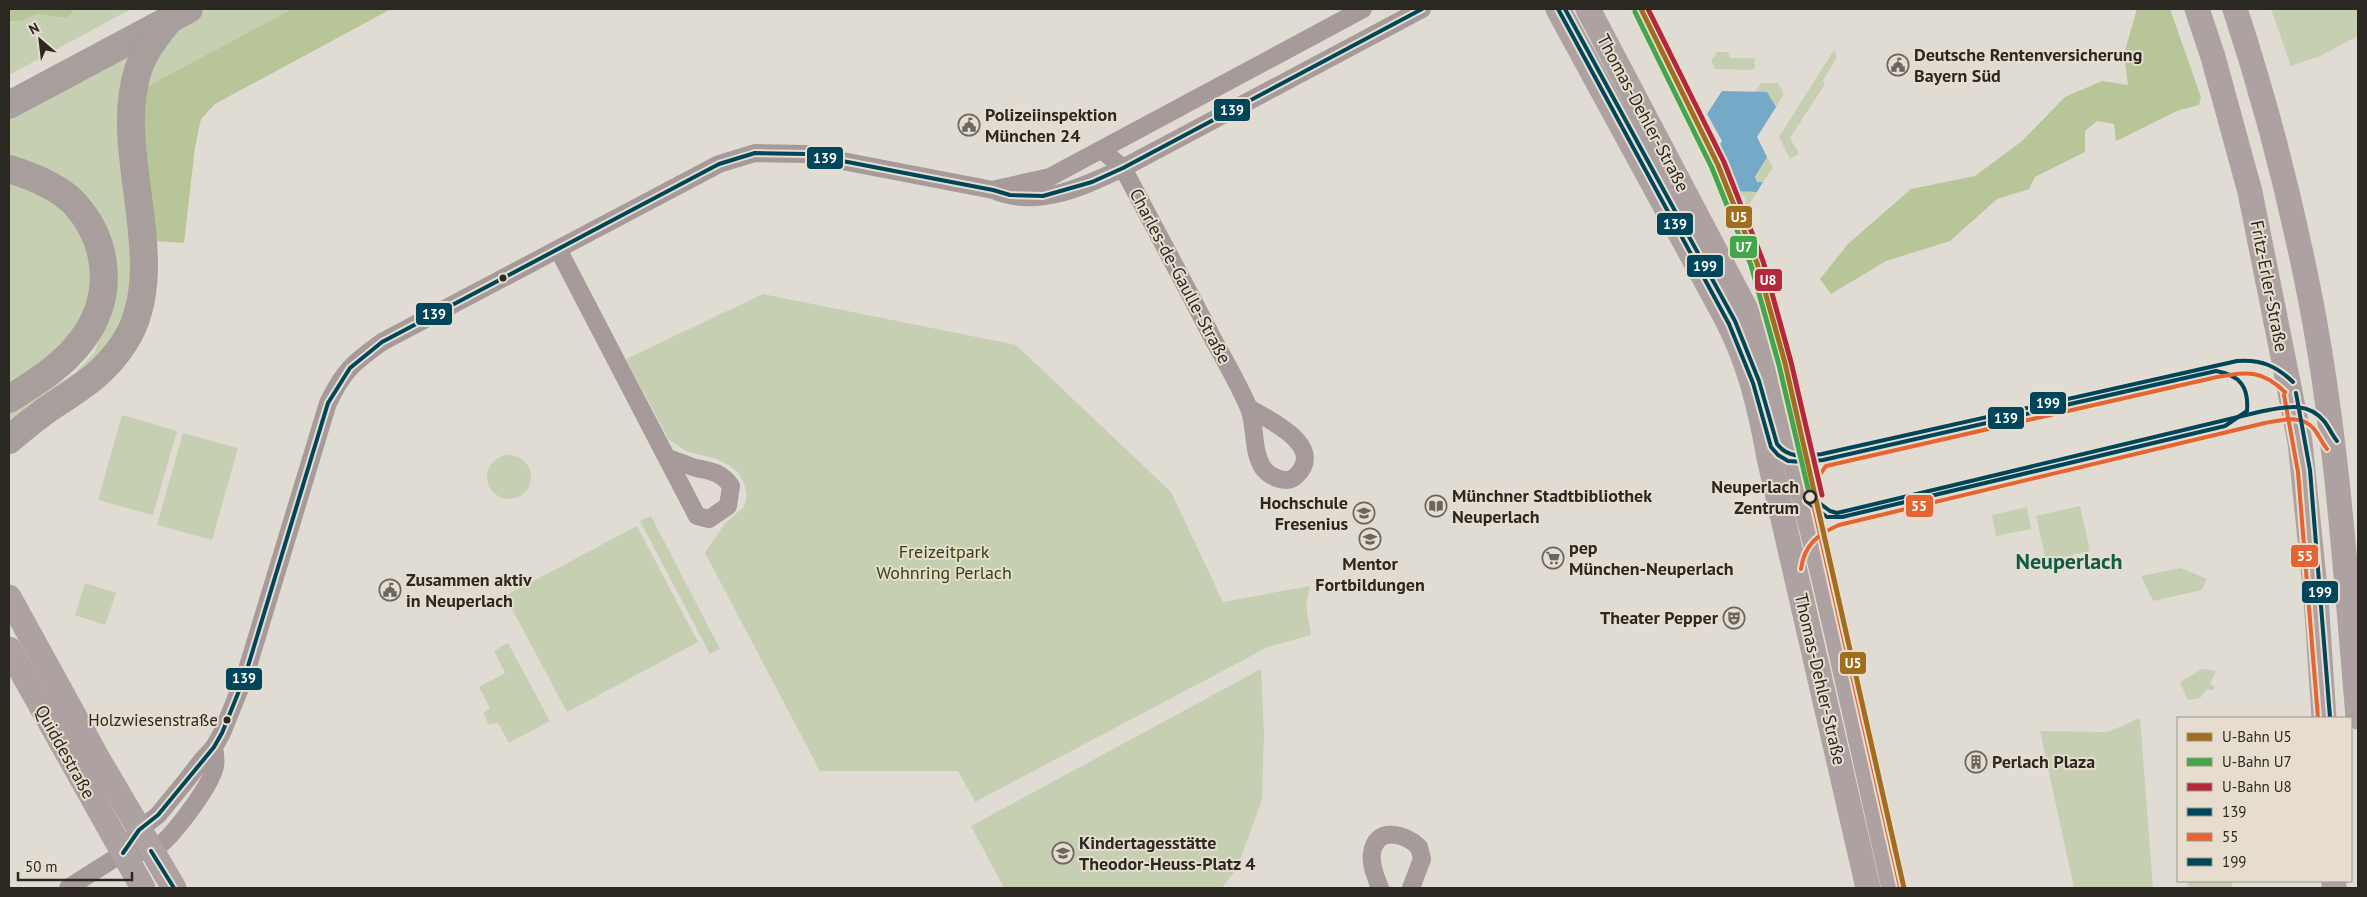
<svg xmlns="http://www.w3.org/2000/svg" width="2367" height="897" font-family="'PT Sans',sans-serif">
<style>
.green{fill:#c6cfb1}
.forest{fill:#b7c599}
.water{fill:#74a9c8}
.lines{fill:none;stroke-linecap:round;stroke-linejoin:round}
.minor{stroke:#a69a9a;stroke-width:18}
.secondary{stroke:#ada2a1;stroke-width:25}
.trunk{stroke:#a89e9c;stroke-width:28}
.bus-1-casing{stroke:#e6ddce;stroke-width:8}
.bus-2-casing{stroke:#e6ddce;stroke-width:8}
.bus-3-casing{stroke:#e6ddce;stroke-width:8}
.bus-1{stroke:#00465a;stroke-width:4}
.bus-2{stroke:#e66432;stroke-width:4}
.bus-3{stroke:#00465a;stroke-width:4}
.metro-1-casing{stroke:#e6ddce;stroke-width:9}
.metro-2-casing{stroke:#e6ddce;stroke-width:9}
.metro-3-casing{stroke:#e6ddce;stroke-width:9}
.metro-1{stroke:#a06e1e;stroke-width:5}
.metro-2{stroke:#43a64b;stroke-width:5}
.metro-3{stroke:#b4283c;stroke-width:5}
.bus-dot{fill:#2b2822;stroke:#e6ddce;stroke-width:2}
.stop-dot{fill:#e6ddce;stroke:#2b2822;stroke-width:2.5}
.labels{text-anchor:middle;stroke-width:4;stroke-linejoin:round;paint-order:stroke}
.bus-label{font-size:17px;fill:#2b2822;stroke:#e6ddce;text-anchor:end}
.poi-label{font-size:18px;font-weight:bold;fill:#2b2822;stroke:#e6ddce;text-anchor:start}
.street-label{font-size:18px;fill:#2b2822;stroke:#e6ddce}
.stop-label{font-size:18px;font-weight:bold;fill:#2b2822;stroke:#e6ddce;text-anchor:end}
.park-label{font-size:18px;fill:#32440d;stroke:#e6ddce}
.district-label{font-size:22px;font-weight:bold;fill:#0f5b45;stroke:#e6ddce}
.line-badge{stroke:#e6ddce;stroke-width:2}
.badge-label{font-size:14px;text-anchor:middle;font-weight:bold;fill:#fff}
</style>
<rect width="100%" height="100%" fill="#e0dcd4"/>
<!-- green -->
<g class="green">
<path d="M 73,9 L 131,9 L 9,75 L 9,21 L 21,21 L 37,14 L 66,18 L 72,13 Z"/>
<path d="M 206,9 L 292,9 L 140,90 L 161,41 Z"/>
<path d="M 2271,9 L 2358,9 L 2358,36 L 2320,56 L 2291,66 Z"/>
<path d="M 1834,50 L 1837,57 L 1823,80 L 1825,84 L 1790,138 L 1799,154 L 1790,159 L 1779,137 Z"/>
<path d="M 1717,52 L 1728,52 L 1731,58 L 1754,58 L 1755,66 L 1753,70 L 1715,69 L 1711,61 Z"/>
<path d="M 129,54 L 124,67 L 121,92 L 133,292 L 101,359 L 43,403 L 9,421 L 9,413 L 38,397 L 76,372 L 95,352 L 101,330 L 112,252 L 9,156 L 9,114 Z"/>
<path d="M 1761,83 L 1778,83 L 1784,94 L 1776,107 L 1767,92 L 1755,92 Z"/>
<path d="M 1767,157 L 1773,167 L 1763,182 L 1757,182 L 1755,178 Z"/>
<path d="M 9,177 L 58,202 L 87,241 L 93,292 L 73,335 L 42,361 L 9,382 Z"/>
<path d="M 1726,181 L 1733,191 L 1757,192 L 1747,208 L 1738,208 L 1737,205 L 1746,201 L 1743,195 L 1734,200 L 1725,183 Z"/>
<path d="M 763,294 L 1016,345 L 1171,492 L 1223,602 L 1310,586 L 1306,606 L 1311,635 L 1268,647 L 975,802 L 958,771 L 820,771 L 705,553 L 725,523 L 744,507 L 747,496 L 744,483 L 738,472 L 729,465 L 714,458 L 688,452 L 669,440 L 626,359 Z"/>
<path d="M 122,415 L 177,431 L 153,515 L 98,500 Z"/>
<path d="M 183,433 L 238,448 L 212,540 L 157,525 Z"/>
<circle cx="509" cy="477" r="22"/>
<path d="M 2080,506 L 2090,551 L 2046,561 L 2036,516 Z"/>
<path d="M 2027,507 L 2031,529 L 1996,536 L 1992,515 Z"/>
<path d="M 651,516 L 720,649 L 710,654 L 640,521 Z"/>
<path d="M 637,526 L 698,642 L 567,712 L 505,596 Z"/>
<path d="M 2181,568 L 2207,579 L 2202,590 L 2153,601 L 2141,576 Z"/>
<path d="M 85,583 L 116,593 L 105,625 L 75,615 Z"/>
<path d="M 508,643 L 550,721 L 509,743 L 498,723 L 489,725 L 483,713 L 490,708 L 479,687 L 505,673 L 494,651 Z"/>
<path d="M 1261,669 L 1264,733 L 1262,800 L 1237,868 L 1222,888 L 1004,888 L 971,826 Z"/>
<path d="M 2202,669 L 2216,671 L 2210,684 L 2215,687 L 2213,690 L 2207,689 L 2200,698 L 2188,700 L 2180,682 Z"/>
<path d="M 2140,718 L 2153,888 L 2074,888 L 2040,731 L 2108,732 Z"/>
<path d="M 2186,881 L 2232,881 L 2232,888 L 2190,888 Z"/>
</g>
<!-- forest -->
<g class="forest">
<path d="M 9,9 L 73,9 L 72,13 L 66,18 L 37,14 L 21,21 L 9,21 Z"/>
<path d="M 292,9 L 391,9 L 215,104 L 201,119 L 195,147 L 184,243 L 154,241 L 140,90 Z"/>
<path d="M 2137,9 L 2170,9 L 2201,97 L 2199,105 L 2177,111 L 2116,141 L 2114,124 L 2097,121 L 2085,131 L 2085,152 L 2035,177 L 2029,189 L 1997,199 L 1950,241 L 1886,261 L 1831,294 L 1820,279 L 1848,244 L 1911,189 L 1975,176 L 2022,141 L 2065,97 L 2102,81 L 2128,85 L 2124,54 Z"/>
</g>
<!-- water -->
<path class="water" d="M 1722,91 L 1767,92 L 1776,107 L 1757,137 L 1767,157 L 1755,177 L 1757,182 L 1763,182 L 1757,192 L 1732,191 L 1727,181 L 1725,183 L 1691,120 L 1700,115 L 1718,148 L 1722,141 L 1707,114 Z"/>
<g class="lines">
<!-- minor -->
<g class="minor">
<path d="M 1103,151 L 1123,168 C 1153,225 1184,282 1213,339 C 1225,361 1238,383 1248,406 C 1257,426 1251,449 1263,468 C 1270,477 1287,485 1296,476 C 1327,446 1269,420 1249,408"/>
<path d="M 996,189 L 1050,177 L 1363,9"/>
<path d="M 558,249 L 697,516 L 709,519 L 728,506 L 731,486 C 721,472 711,471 696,468 C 686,465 677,461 668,458"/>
<path d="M 141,852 C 145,852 149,852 153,850 C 170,841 211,786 215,766 C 216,761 215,753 214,747"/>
<path d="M 68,888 L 123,853 L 139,830 L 158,815 L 185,782 L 202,760 L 214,747 L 222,733 L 245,676 L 328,403 C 344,370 353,363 382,342 L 719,164 L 755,153 L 806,154 L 993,190 C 1038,209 1082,187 1123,168 L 1422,9"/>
<path d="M 1380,888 C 1376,877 1370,865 1372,853 C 1376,826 1404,833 1419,847 L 1422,859 L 1411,888"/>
</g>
<!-- secondary -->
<g class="secondary">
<path d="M 1558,9 L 1725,316 C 1749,361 1760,408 1769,458 L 1868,888"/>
<path d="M 1588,9 L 1751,319 C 1781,391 1794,459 1813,534 C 1842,651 1867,770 1894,888"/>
<path d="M 2197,9 L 2213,57 L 2250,192 L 2300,442 L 2316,598 L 2324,718"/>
<path d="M 2235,9 C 2266,103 2291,200 2310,297 C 2337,435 2346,577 2358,717"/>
<path d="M 9,597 L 97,757 L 174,888"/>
<path d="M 9,649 L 143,888"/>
<path d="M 2334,881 L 2334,888"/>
</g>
<!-- trunk -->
<g class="trunk">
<path d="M 9,105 L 189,9"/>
<path d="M 9,169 C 32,176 58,186 75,204 C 110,243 114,298 82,340 C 63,366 36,382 9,399"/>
<path d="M 9,440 C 22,429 36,417 51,407 C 81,387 104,374 124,343 C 174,267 111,154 138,70 C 144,51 158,34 170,19"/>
</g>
<!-- bus-1 casing -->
<g class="bus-1-casing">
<g id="bus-1">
<path d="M 1558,9 L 1729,324 L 1753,383 L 1771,447 L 1778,455 L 1788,461 L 1803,462 L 1823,460 L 2216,371 C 2240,375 2249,387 2247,411 L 2225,426 L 1842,517 L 1827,517 L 1806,501"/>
<path d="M 151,851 L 174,888"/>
<path d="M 123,853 L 139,830 L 158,815 L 214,747 L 222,733 L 245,676 L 328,403 L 350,368 L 382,342 L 719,164 L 755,153 L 806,154 L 993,190 L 1010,195 L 1043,196 L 1092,182 L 1123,168 L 1422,9"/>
</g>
</g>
<!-- bus-2 casing -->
<g class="bus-2-casing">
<g id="bus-2">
<path d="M 2284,395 L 2298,472 L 2318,718"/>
<path d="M 1801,569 C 1804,545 1818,534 1839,525 L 2265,423 C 2281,420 2302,414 2314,429 C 2319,435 2322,443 2327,449"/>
<path d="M 1900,887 L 1811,495 C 1814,484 1819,475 1826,466 L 2217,377 C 2248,372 2261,369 2285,392"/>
</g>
</g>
<!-- bus-3 casing -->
<g class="bus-3-casing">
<g id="bus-3">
<path d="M 1565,9 L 1735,321 L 1759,381 L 1777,444 C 1789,459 1804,456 1822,454 L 2237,361 C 2261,359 2276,366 2293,382"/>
<path d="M 2296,393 L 2310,470 L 2330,717"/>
<path d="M 1810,496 L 1830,511 L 1837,513 L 2263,411 C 2285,407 2308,401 2324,421 C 2329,427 2332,435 2337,441"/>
</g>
</g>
<!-- bus-1 -->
<use href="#bus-1" class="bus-1"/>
<!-- bus-2 -->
<use href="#bus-2" class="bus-2"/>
<!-- bus-3 -->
<use href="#bus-3" class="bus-3"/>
<!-- metro-1 casing -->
<g class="metro-1-casing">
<path id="metro-1" d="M 1641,9 L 1718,165 L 1757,263 L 1785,363 L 1904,888"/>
</g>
<!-- metro-2 casing -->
<g class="metro-2-casing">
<path id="metro-2" d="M 1635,12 L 1712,168 L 1751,265 L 1779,365 L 1810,497"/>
</g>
<!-- metro-3 casing -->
<g class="metro-3-casing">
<path id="metro-3" d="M 1648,9 L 1724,162 L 1763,261 L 1791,362 L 1822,495"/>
</g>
<!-- metro-1 -->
<use href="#metro-1" class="metro-1"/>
<!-- metro-2 -->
<use href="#metro-2" class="metro-2"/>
<!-- metro-3 -->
<use href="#metro-3" class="metro-3"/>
</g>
<!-- icons -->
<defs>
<g id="civic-ring" transform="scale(1.125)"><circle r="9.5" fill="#e6ddce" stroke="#6a6760" stroke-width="1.5"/><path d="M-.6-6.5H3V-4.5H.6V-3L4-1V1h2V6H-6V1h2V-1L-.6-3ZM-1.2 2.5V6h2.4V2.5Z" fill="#6a6760"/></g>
<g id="library-ring" transform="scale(1.125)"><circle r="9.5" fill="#e6ddce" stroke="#6a6760" stroke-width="1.5"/><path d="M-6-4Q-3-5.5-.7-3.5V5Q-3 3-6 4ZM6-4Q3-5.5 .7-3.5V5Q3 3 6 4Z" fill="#6a6760"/></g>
<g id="school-ring" transform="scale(1.125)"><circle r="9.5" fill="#e6ddce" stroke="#6a6760" stroke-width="1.5"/><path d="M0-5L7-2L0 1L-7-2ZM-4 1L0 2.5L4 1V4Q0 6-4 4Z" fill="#6a6760"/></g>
<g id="supermarket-ring" transform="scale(1.125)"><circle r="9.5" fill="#e6ddce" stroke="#6a6760" stroke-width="1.5"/><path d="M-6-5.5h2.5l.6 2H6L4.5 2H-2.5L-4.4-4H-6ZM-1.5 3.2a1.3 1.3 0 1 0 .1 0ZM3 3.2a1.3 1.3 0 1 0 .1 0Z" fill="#6a6760"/></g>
<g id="theatre-ring" transform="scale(1.125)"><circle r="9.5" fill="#e6ddce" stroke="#6a6760" stroke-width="1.5"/><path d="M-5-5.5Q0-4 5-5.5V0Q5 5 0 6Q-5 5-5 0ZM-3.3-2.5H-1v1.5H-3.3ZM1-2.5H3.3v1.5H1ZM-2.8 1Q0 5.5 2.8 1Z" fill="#6a6760"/></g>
<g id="building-ring" transform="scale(1.125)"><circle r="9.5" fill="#e6ddce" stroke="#6a6760" stroke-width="1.5"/><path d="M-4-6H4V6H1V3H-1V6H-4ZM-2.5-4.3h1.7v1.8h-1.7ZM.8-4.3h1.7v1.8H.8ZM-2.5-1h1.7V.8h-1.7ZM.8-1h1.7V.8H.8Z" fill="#6a6760"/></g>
</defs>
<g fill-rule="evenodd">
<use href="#civic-ring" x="1898" y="65"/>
<use href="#civic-ring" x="969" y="125"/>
<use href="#library-ring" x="1436" y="506"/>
<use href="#school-ring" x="1364" y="513"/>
<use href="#school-ring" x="1370" y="539"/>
<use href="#supermarket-ring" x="1553" y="558"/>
<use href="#civic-ring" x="390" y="590"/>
<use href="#theatre-ring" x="1734" y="618"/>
<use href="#building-ring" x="1976" y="762"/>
<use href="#school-ring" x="1063" y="853"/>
</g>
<!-- markers -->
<g class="bus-dot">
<circle cx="503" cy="278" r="4.5"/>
<circle cx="227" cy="720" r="4.5"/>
</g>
<circle class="stop-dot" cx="1810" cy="497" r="6"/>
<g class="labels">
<!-- bus labels -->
<g class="bus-label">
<text x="218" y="726">Holzwiesenstraße</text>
</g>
<!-- poi labels -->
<g class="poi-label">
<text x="1914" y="61">Deutsche Rentenversicherung<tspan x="1914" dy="21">Bayern Süd</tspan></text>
<text x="985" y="121">Polizeiinspektion<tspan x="985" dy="21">München 24</tspan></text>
<text x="1452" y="502">Münchner Stadtbibliothek<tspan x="1452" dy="21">Neuperlach</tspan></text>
<text x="1348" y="509" text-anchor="end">Hochschule<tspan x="1348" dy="21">Fresenius</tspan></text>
<text x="1569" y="554">pep<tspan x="1569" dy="21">München-Neuperlach</tspan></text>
<text x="1370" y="570" text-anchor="middle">Mentor<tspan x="1370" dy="21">Fortbildungen</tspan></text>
<text x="406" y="586">Zusammen aktiv<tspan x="406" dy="21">in Neuperlach</tspan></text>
<text x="1718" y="624" text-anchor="end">Theater Pepper</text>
<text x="1992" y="768">Perlach Plaza</text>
<text x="1079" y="849">Kindertagesstätte<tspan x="1079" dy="21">Theodor-Heuss-Platz 4</tspan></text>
</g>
<!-- street labels -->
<g class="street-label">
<text transform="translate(1643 113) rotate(62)" y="6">Thomas-Dehler-Straße</text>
<text transform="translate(1180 276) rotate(62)" y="6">Charles-de-Gaulle-Straße</text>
<text transform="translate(2269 286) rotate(79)" y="6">Fritz-Erler-Straße</text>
<text transform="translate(1820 679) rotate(77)" y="6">Thomas-Dehler-Straße</text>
<text transform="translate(65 752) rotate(61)" y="6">Quiddestraße</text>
</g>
<!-- stop labels -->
<g class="stop-label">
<text x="1799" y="493">Neuperlach<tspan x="1799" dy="21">Zentrum</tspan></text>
</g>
<!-- park labels -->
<g class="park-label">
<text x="944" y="558">Freizeitpark<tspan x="944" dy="21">Wohnring Perlach</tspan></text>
</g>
<!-- district labels -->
<g class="district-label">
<text x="2069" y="569">Neuperlach</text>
</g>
</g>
<g class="line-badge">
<rect x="1213" y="98" width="38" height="24" rx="5" fill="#00465a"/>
<rect x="806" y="146" width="38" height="24" rx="5" fill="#00465a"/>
<rect x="1725" y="205" width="28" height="24" rx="5" fill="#a06e1e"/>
<rect x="1656" y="212" width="38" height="24" rx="5" fill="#00465a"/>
<rect x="1729" y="235" width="29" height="24" rx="5" fill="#43a64b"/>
<rect x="1686" y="254" width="38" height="24" rx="5" fill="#00465a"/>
<rect x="1754" y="268" width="29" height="24" rx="5" fill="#b4283c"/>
<rect x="415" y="302" width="38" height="24" rx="5" fill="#00465a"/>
<rect x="2029" y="391" width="38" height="24" rx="5" fill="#00465a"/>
<rect x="1987" y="406" width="38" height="24" rx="5" fill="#00465a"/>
<rect x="1905" y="494" width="29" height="24" rx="5" fill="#e66432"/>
<rect x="2290" y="544" width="29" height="24" rx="5" fill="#e66432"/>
<rect x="2301" y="580" width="38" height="24" rx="5" fill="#00465a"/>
<rect x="1839" y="651" width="28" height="24" rx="5" fill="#a06e1e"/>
<rect x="225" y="667" width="38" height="24" rx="5" fill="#00465a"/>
</g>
<g class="badge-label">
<text x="1232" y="115">139</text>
<text x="825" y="163">139</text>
<text x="1739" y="222">U5</text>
<text x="1675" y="229">139</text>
<text x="1744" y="252">U7</text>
<text x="1705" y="271">199</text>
<text x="1768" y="285">U8</text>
<text x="434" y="319">139</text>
<text x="2048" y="408">199</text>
<text x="2006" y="423">139</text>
<text x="1919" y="511">55</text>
<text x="2305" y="561">55</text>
<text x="2320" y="597">199</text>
<text x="1853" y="668">U5</text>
<text x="244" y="683">139</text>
</g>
<!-- border -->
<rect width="2367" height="897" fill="none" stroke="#2b2822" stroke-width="20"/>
<!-- legend -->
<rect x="2177" y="717" width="175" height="165" fill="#e6ddce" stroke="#9b9589"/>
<rect x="2187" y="733" width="25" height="8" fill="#a06e1e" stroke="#9b9589"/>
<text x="2222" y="742" font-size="15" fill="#2b2822">U-Bahn U5</text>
<rect x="2187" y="758" width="25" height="8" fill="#43a64b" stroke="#9b9589"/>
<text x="2222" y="767" font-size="15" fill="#2b2822">U-Bahn U7</text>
<rect x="2187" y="783" width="25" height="8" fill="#b4283c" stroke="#9b9589"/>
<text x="2222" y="792" font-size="15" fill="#2b2822">U-Bahn U8</text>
<rect x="2187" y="808" width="25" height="8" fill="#00465a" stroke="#9b9589"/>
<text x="2222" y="817" font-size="15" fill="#2b2822">139</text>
<rect x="2187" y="833" width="25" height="8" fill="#e66432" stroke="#9b9589"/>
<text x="2222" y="842" font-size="15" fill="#2b2822">55</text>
<rect x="2187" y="858" width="25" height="8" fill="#00465a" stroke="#9b9589"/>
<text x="2222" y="867" font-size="15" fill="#2b2822">199</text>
<!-- north arrow -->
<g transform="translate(40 40) rotate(332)" stroke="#e6ddce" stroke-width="4" paint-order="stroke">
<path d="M0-4L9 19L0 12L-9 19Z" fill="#2b2822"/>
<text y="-8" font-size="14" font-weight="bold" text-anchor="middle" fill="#2b2822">N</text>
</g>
<!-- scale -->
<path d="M18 872v8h114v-8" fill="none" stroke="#2b2822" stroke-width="2.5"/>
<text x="25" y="872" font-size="15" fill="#2b2822" stroke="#e6ddce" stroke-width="4" paint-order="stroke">50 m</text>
</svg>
